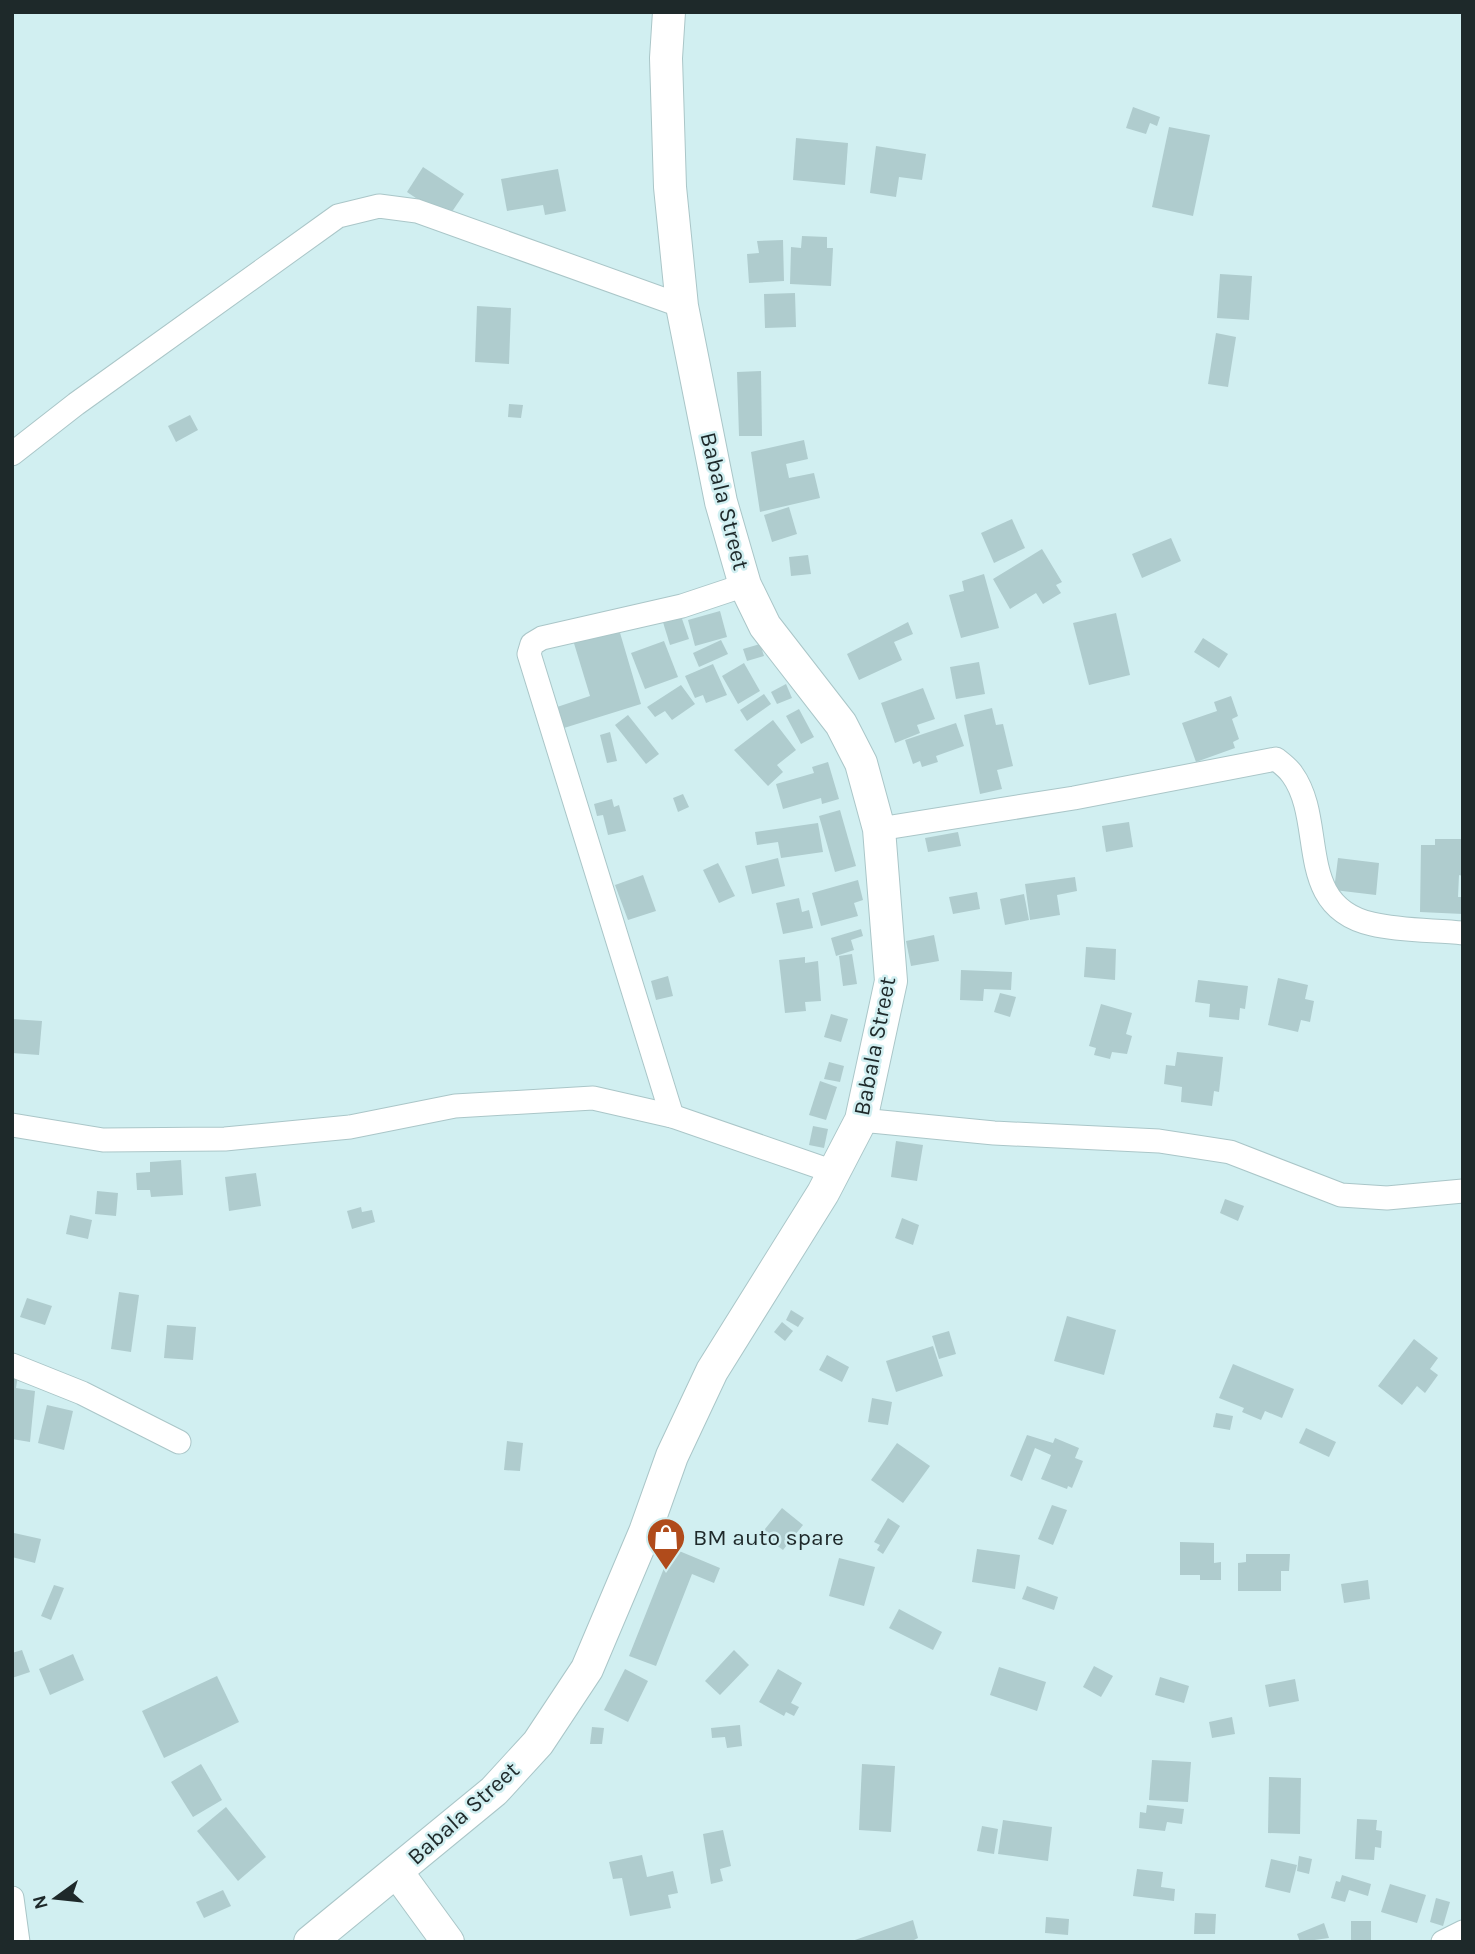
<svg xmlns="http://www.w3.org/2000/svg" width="1475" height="1954" font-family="Karla,sans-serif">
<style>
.building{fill:#afccce}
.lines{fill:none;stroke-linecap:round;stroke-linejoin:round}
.street-casing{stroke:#aac6c8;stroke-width:25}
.secondary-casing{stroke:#aac6c8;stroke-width:34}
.street{stroke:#fff;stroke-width:23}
.secondary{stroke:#fff;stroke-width:32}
.labels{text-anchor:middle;stroke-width:5;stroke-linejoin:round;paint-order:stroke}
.street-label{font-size:23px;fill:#1e292a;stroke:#d1eff1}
.poi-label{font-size:23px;fill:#1e292a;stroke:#d1eff1;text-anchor:start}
</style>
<rect width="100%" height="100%" fill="#d1eff1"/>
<!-- building -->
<g class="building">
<path d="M 1133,107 L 1160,117 L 1157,126 L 1150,123 L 1146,134 L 1126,128 Z"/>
<path d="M 1169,127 L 1210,135 L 1193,216 L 1152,207 Z"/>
<path d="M 796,138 L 848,143 L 845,185 L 793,180 Z"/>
<path d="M 876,146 L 926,154 L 922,180 L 899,177 L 896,197 L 870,193 Z"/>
<path d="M 423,167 L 464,194 L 447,219 L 407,192 Z"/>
<path d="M 558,169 L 566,211 L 545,215 L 543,205 L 507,211 L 501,179 Z"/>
<path d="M 802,236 L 827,237 L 827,248 L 833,248 L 831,286 L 790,284 L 791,247 L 801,248 Z"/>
<path d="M 783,240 L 784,281 L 749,283 L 747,254 L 759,253 L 757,241 Z"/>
<path d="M 1220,274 L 1252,276 L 1249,320 L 1217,318 Z"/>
<path d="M 795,293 L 796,327 L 765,328 L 764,294 Z"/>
<path d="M 477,306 L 511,308 L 509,364 L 475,362 Z"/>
<path d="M 1216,333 L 1236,337 L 1228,387 L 1208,384 Z"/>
<path d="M 761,371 L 762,436 L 739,436 L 737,372 Z"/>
<path d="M 509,404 L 523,405 L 521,418 L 508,417 Z"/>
<path d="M 190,415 L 198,430 L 176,442 L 168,426 Z"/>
<path d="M 804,440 L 808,459 L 786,464 L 789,478 L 814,473 L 820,498 L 760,512 L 751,452 Z"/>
<path d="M 789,507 L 797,534 L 772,542 L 764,515 Z"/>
<path d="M 1012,519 L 1025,548 L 994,563 L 981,533 Z"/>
<path d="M 1171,538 L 1181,561 L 1142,578 L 1132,554 Z"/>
<path d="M 1042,549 L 1062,582 L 1056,585 L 1061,593 L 1043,604 L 1036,593 L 1010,609 L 993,579 Z"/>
<path d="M 808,555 L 811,574 L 791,576 L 789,557 Z"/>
<path d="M 984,574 L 999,628 L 961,638 L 949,595 L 964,591 L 962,581 Z"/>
<path d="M 720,611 L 727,637 L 695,646 L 688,620 Z"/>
<path d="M 680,613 L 689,639 L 670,645 L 662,619 Z"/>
<path d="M 1116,613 L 1130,675 L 1089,685 L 1073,623 Z"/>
<path d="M 908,622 L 913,634 L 894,642 L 902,660 L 859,680 L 847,654 Z"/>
<path d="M 618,626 L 641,704 L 564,728 L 557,707 L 590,696 L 573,640 Z"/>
<path d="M 1203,638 L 1228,654 L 1219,668 L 1194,652 Z"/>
<path d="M 721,640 L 728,654 L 699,667 L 693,653 Z"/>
<path d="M 664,641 L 678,677 L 645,689 L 631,653 Z"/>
<path d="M 760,644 L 764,656 L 747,661 L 743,649 Z"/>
<path d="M 979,662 L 985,694 L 956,699 L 950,667 Z"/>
<path d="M 744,663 L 760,691 L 738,704 L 722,676 Z"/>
<path d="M 713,664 L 727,695 L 706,703 L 703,695 L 695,698 L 685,676 Z"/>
<path d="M 786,684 L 792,698 L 777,704 L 771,692 Z"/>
<path d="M 681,685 L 695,704 L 672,720 L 665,711 L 655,717 L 647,707 Z"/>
<path d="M 923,688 L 935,719 L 917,725 L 920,733 L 895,743 L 881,703 Z"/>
<path d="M 764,694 L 771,704 L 747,721 L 740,710 Z"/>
<path d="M 1231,696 L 1238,716 L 1232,719 L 1239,739 L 1233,742 L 1235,748 L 1196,762 L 1182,723 L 1217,711 L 1214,702 Z"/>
<path d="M 992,708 L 996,725 L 1003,724 L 1013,766 L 997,770 L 1002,789 L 980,794 L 964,715 Z"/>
<path d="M 799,709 L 814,737 L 801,744 L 786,716 Z"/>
<path d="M 628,715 L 659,754 L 646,764 L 615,725 Z"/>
<path d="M 773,720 L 796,750 L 777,765 L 783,772 L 768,786 L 734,750 Z"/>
<path d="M 956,723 L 964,746 L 936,756 L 938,762 L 922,767 L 920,761 L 913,764 L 905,740 Z"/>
<path d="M 610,732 L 617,761 L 607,763 L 600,735 Z"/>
<path d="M 828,762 L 839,799 L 822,804 L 821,798 L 783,809 L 776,784 L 814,773 L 812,767 Z"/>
<path d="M 683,794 L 689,807 L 678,812 L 673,798 Z"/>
<path d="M 612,799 L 614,807 L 619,805 L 626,831 L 608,835 L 603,815 L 597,816 L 594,804 Z"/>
<path d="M 840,810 L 856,866 L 835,872 L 819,816 Z"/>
<path d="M 1129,822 L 1133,847 L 1106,852 L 1102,826 Z"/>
<path d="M 818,823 L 823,852 L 781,858 L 778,842 L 757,845 L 755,832 Z"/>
<path d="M 958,832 L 961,846 L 928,852 L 925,838 Z"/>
<path d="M 1435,839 L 1463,839 L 1463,876 L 1459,875 L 1458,897 L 1463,897 L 1463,914 L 1420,912 L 1421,845 L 1435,845 Z"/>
<path d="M 778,858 L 785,886 L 752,894 L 745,866 Z"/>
<path d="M 1338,858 L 1379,863 L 1376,895 L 1334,890 Z"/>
<path d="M 718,863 L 735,896 L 719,903 L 703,870 Z"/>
<path d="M 643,875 L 656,911 L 628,920 L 615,885 Z"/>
<path d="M 1075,877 L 1077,891 L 1057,895 L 1060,915 L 1030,920 L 1025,884 Z"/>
<path d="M 858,880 L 863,900 L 854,903 L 858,916 L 821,926 L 812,893 Z"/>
<path d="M 977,892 L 980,909 L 953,914 L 949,897 Z"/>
<path d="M 1024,894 L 1029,920 L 1005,925 L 1000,899 Z"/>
<path d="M 799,898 L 802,912 L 809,910 L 813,928 L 783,934 L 776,903 Z"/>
<path d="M 861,929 L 863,936 L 851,940 L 854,950 L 836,956 L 831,938 Z"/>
<path d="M 934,935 L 939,961 L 911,966 L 906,941 Z"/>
<path d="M 1086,947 L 1116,949 L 1115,980 L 1084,977 Z"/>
<path d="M 852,954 L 857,984 L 843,986 L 839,956 Z"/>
<path d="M 805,957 L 805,963 L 818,961 L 821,1001 L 805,1002 L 806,1011 L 785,1013 L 779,960 Z"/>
<path d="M 961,970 L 1012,972 L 1011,990 L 984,989 L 983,1001 L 960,1000 Z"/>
<path d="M 668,976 L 673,996 L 656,1000 L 651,981 Z"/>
<path d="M 1278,978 L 1308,985 L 1305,999 L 1314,1001 L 1310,1022 L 1301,1020 L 1298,1032 L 1268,1025 Z"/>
<path d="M 1198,980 L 1248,986 L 1245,1009 L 1240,1008 L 1239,1020 L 1209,1017 L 1210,1004 L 1195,1002 Z"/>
<path d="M 1000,993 L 1016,997 L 1010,1017 L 994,1012 Z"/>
<path d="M 1101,1004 L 1132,1013 L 1126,1034 L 1132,1036 L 1127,1054 L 1112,1052 L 1110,1059 L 1094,1055 L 1096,1048 L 1089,1046 Z"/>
<path d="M 831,1014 L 848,1019 L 841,1042 L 824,1037 Z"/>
<path d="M 12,1019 L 42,1021 L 39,1055 L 12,1053 Z"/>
<path d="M 1177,1052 L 1223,1057 L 1219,1092 L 1214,1091 L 1212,1106 L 1181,1102 L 1182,1087 L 1164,1084 L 1166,1065 L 1175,1066 Z"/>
<path d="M 829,1062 L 844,1066 L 840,1082 L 824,1079 Z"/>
<path d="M 820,1081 L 837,1087 L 826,1120 L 809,1115 Z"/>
<path d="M 813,1126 L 828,1129 L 824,1148 L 809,1145 Z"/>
<path d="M 896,1141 L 923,1145 L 917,1181 L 891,1177 Z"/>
<path d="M 181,1160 L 183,1195 L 151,1197 L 150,1190 L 137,1190 L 136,1173 L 150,1172 L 150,1162 Z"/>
<path d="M 256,1173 L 261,1206 L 229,1211 L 225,1177 Z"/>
<path d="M 97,1191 L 118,1193 L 116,1216 L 95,1214 Z"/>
<path d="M 1225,1199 L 1244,1206 L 1238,1221 L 1220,1213 Z"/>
<path d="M 361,1207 L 362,1212 L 372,1210 L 375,1222 L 352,1229 L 347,1211 Z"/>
<path d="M 70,1215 L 92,1220 L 88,1239 L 66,1234 Z"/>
<path d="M 902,1218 L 919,1225 L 913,1245 L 895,1238 Z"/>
<path d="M 119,1292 L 139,1295 L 131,1352 L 111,1349 Z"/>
<path d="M 27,1298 L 52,1306 L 45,1325 L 20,1317 Z"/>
<path d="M 791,1310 L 804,1318 L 798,1327 L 786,1320 Z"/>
<path d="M 1067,1316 L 1116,1330 L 1104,1375 L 1054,1361 Z"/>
<path d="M 782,1322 L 793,1331 L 785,1341 L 774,1332 Z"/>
<path d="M 167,1325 L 196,1327 L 193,1360 L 164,1358 Z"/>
<path d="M 949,1331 L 956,1354 L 939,1359 L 932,1336 Z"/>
<path d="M 1414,1339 L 1438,1358 L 1430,1369 L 1438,1375 L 1425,1393 L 1417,1386 L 1402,1405 L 1378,1386 Z"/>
<path d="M 933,1346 L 943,1376 L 896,1392 L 886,1361 Z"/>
<path d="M 827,1355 L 849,1367 L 842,1382 L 819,1370 Z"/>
<path d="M 1233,1364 L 1294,1389 L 1282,1418 L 1265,1411 L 1261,1420 L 1242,1412 L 1244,1408 L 1219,1398 Z"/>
<path d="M 12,1374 L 18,1375 L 16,1388 L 35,1391 L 30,1442 L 12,1439 Z"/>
<path d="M 872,1398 L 892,1402 L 888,1425 L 868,1422 Z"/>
<path d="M 47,1405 L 73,1411 L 64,1450 L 38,1443 Z"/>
<path d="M 1216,1413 L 1233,1416 L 1230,1430 L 1213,1427 Z"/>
<path d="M 1306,1428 L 1336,1442 L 1329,1457 L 1299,1443 Z"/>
<path d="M 1027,1435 L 1053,1443 L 1055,1438 L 1079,1448 L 1075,1458 L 1083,1461 L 1072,1488 L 1068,1486 L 1067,1489 L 1041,1479 L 1051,1455 L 1035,1448 L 1022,1481 L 1010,1476 Z"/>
<path d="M 507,1441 L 523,1443 L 520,1471 L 504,1470 Z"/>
<path d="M 897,1443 L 930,1466 L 903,1503 L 871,1480 Z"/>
<path d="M 1052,1505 L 1067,1510 L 1053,1545 L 1038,1539 Z"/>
<path d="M 782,1508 L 803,1525 L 783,1550 L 761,1534 Z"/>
<path d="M 888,1518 L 900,1526 L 883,1554 L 877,1550 L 880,1545 L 874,1542 Z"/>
<path d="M 14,1533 L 41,1539 L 35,1563 L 12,1557 Z"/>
<path d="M 1180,1542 L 1214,1543 L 1214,1563 L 1221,1562 L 1221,1580 L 1200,1580 L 1200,1575 L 1180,1575 Z"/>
<path d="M 672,1548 L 720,1568 L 714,1583 L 692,1574 L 656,1666 L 629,1656 Z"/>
<path d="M 977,1549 L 1020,1555 L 1015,1589 L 972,1582 Z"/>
<path d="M 1246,1554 L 1290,1554 L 1289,1571 L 1281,1571 L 1281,1591 L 1238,1591 L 1238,1563 L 1246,1562 Z"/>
<path d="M 839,1558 L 875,1567 L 864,1606 L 829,1596 Z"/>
<path d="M 1368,1580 L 1370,1599 L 1344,1603 L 1341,1584 Z"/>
<path d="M 54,1585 L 64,1588 L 51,1620 L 41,1616 Z"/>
<path d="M 1027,1586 L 1058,1597 L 1054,1610 L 1022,1599 Z"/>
<path d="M 899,1609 L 942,1632 L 933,1650 L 889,1628 Z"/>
<path d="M 22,1650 L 30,1672 L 12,1678 L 12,1653 Z"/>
<path d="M 734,1650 L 749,1665 L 720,1695 L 705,1681 Z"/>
<path d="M 73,1654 L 84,1680 L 50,1695 L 39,1669 Z"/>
<path d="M 1094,1666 L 1113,1676 L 1101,1697 L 1083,1687 Z"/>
<path d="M 999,1667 L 1046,1682 L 1037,1711 L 990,1695 Z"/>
<path d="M 625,1669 L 648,1681 L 628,1722 L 604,1710 Z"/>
<path d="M 778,1669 L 802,1683 L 791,1703 L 799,1707 L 794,1716 L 786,1712 L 784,1716 L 759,1702 Z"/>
<path d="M 217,1676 L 239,1722 L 164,1758 L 142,1711 Z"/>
<path d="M 1160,1677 L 1189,1686 L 1184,1703 L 1155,1695 Z"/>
<path d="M 1295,1679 L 1299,1701 L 1269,1707 L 1265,1685 Z"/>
<path d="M 1232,1717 L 1235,1734 L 1212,1738 L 1209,1722 Z"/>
<path d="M 740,1725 L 742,1746 L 727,1748 L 725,1737 L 712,1738 L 711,1728 Z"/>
<path d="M 592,1727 L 604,1728 L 602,1744 L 590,1744 Z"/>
<path d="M 1152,1760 L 1191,1762 L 1188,1802 L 1149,1800 Z"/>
<path d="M 201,1764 L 222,1800 L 193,1817 L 171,1782 Z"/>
<path d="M 862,1764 L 895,1766 L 891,1832 L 859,1830 Z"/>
<path d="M 1269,1777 L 1301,1778 L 1300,1834 L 1268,1833 Z"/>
<path d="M 1147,1805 L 1184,1809 L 1182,1824 L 1167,1822 L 1165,1831 L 1139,1828 L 1140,1812 L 1146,1813 Z"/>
<path d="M 226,1807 L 266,1857 L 238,1881 L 197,1831 Z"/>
<path d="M 1357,1819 L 1377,1820 L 1376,1830 L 1382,1831 L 1381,1848 L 1375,1847 L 1374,1860 L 1355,1859 Z"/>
<path d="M 1003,1820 L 1052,1827 L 1048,1861 L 998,1854 Z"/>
<path d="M 982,1826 L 998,1829 L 994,1854 L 977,1851 Z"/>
<path d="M 723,1830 L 731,1866 L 720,1869 L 723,1881 L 711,1884 L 703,1834 Z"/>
<path d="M 642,1855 L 647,1877 L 673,1871 L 678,1893 L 668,1895 L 671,1908 L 630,1916 L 622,1878 L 613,1879 L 609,1862 Z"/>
<path d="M 1299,1856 L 1312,1859 L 1309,1874 L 1297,1871 Z"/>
<path d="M 1271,1859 L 1297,1865 L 1290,1893 L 1265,1887 Z"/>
<path d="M 1137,1869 L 1163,1872 L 1161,1887 L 1175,1889 L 1174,1901 L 1133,1896 Z"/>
<path d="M 1342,1875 L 1371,1884 L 1368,1896 L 1349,1890 L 1345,1902 L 1331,1898 L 1336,1881 L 1340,1882 Z"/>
<path d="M 1390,1884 L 1426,1895 L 1417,1923 L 1381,1912 Z"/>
<path d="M 223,1890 L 231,1906 L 204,1918 L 196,1902 Z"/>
<path d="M 1436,1898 L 1450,1902 L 1443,1926 L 1430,1922 Z"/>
<path d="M 1195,1913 L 1216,1914 L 1215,1934 L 1194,1934 Z"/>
<path d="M 1046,1917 L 1069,1919 L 1068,1935 L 1045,1933 Z"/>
<path d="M 913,1920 L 918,1938 L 910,1942 L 849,1942 Z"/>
<rect x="1351" y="1921" width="20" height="21"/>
<path d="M 1324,1923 L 1329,1938 L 1300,1942 L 1297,1934 Z"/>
</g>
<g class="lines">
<!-- street casing -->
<g class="street-casing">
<g id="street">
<path d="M 12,454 L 76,404 L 338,216 L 379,206 L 417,211 L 682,306"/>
<path d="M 879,829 L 1074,798 L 1276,759 C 1281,763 1288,768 1292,774 C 1327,822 1293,906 1372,924 C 1401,931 1433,930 1463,933"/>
<path d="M 672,1116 L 529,654 L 532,644 L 542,638 L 682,606 L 745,585"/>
<path d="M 861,1120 L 994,1133 L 1159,1141 L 1230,1152 L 1341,1195 L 1387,1198 L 1463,1191"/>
<path d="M 12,1125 L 103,1140 L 225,1139 L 350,1127 L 455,1106 L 593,1098 L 672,1116 L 834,1172"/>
<path d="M 12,1365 L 82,1393 L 179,1442"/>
<path d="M 12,1898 L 18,1942"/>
<path d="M 1443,1942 L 1463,1932"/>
</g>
</g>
<!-- secondary casing -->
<g class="secondary-casing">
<g id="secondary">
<path d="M 397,1872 L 448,1942"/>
<path d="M 310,1942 L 494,1791 L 538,1743 L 587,1669 L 645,1532 L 672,1456 L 712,1371 L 823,1193 L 861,1120 L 891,981 L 879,829 L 861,763 L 841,724 L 765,626 L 745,585 L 721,502 L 682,306 L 670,187 L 666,58 L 669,12"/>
</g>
</g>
<!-- street -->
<use href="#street" class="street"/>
<!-- secondary -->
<use href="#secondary" class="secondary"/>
</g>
<!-- icons -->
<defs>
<g id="shop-pin" transform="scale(2.0125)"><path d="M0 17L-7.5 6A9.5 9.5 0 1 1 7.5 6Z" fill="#b04b1b" stroke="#d1eff1"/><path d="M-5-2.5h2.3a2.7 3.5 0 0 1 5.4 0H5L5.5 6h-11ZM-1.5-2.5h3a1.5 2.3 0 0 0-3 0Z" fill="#fff"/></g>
</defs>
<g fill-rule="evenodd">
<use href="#shop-pin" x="666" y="1537"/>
</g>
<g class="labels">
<!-- street labels -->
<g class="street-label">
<text transform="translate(725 501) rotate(76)" y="8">Babala Street</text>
<text transform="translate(874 1046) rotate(-79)" y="8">Babala Street</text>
<text transform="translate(463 1813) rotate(-42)" y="8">Babala Street</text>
</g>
<!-- poi labels -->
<g class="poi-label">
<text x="693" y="1545">BM auto spare</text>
</g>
</g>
<!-- border -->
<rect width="1475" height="1954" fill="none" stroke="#1e292a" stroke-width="28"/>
<!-- north arrow -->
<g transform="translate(56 1898) rotate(255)" stroke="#d1eff1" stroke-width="5" paint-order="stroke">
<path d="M0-5L12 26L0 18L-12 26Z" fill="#1e292a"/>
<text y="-10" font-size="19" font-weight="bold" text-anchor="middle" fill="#1e292a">N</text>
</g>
</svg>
